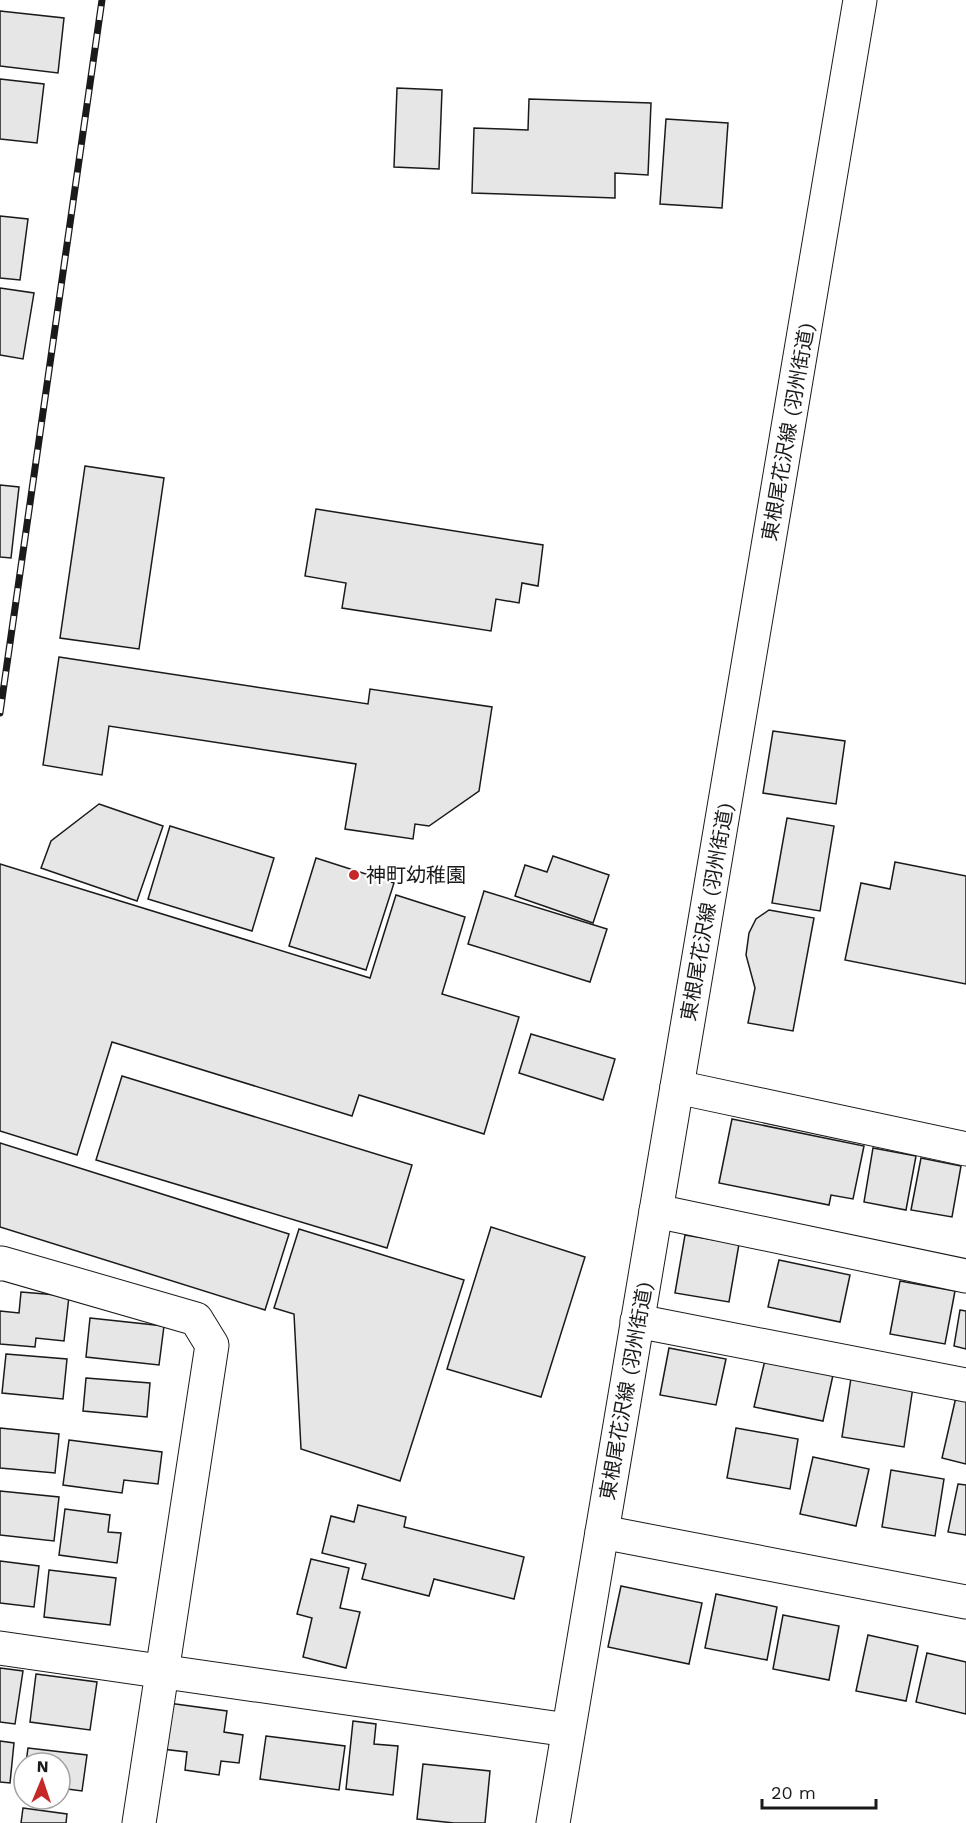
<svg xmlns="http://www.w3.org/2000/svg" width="966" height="1823" font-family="'Work Sans','Noto Sans JP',sans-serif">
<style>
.building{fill:#e6e6e6;stroke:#1a1a1a;stroke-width:1.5}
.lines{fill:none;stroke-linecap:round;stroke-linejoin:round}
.minor-casing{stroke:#1a1a1a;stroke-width:35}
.major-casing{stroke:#1a1a1a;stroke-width:35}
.minor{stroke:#fff;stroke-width:33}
.major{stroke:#fff;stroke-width:33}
.rail-casing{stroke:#1a1a1a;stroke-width:7}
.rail{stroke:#fff;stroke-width:4.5;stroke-dasharray:14;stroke-linecap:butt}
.poi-dot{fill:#c62828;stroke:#fff;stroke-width:2}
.labels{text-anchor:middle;stroke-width:4.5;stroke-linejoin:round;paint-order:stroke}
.street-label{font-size:20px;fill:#1a1a1a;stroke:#fff}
.poi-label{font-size:20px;fill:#1a1a1a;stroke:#fff;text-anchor:start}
</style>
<rect width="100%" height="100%" fill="#fff"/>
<!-- building -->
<g class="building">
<path d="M 0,11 L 64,18 L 58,73 L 0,66 Z"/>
<path d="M 0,79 L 44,84 L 37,143 L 0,139 Z"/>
<path d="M 397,88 L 442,90 L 439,169 L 394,167 Z"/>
<path d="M 529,99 L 651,103 L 648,175 L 615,173 L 615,198 L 472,193 L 474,128 L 528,130 Z"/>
<path d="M 666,119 L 728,123 L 722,208 L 660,204 Z"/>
<path d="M 0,216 L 28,219 L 20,280 L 0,278 Z"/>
<path d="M 0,288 L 34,293 L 23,359 L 0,355 Z"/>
<path d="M 85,466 L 164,478 L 139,649 L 60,638 Z"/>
<path d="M 0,485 L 19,487 L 11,558 L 0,557 Z"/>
<path d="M 316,509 L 543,545 L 538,586 L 522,583 L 519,603 L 496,599 L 491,631 L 342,608 L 346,583 L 305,576 Z"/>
<path d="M 59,657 L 368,704 L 370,689 L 492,707 L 479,791 L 429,826 L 415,824 L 413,839 L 345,829 L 356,764 L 109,726 L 102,775 L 43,765 Z"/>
<path d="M 773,731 L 845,741 L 836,804 L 763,793 Z"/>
<path d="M 99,804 L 163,826 L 137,901 L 41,868 L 51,841 Z"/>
<path d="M 787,818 L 834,826 L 820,911 L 772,903 Z"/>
<path d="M 170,826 L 274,858 L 252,931 L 148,899 Z"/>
<path d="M 553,856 L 609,875 L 593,923 L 515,896 L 525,865 L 547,872 Z"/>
<path d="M 316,858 L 394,883 L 366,970 L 289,946 Z"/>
<path d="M 895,862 L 966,876 L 966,984 L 845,960 L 861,883 L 890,889 Z"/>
<path d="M 0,864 L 370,978 L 396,895 L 465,917 L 442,994 L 519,1017 L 484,1134 L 359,1095 L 352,1116 L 112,1042 L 77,1155 L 0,1131 Z"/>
<path d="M 484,891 L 607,929 L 590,982 L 468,944 Z"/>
<path d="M 769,910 L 814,918 L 793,1031 L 748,1023 L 755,988 L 746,955 L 749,933 L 756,919 Z"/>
<path d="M 531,1034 L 615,1059 L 603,1100 L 519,1073 Z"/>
<path d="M 122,1076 L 412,1165 L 387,1248 L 96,1160 Z"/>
<path d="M 732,1119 L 864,1146 L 853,1199 L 831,1195 L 829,1205 L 719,1183 Z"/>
<path d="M 0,1143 L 289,1234 L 265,1310 L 0,1227 Z"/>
<path d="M 873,1148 L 916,1156 L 906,1210 L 864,1202 Z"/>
<path d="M 921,1158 L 961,1166 L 952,1217 L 911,1210 Z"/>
<path d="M 491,1227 L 585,1257 L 541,1397 L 447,1369 Z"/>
<path d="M 299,1229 L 464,1280 L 400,1481 L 301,1449 L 294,1314 L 274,1308 Z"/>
<path d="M 685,1235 L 739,1244 L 729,1302 L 675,1293 Z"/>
<path d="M 779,1260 L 850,1275 L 840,1322 L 768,1307 Z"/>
<path d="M 900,1281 L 955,1291 L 945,1344 L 890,1334 Z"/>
<path d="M 21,1292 L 69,1296 L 64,1341 L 36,1338 L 35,1347 L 0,1344 L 0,1311 L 19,1313 Z"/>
<path d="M 960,1310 L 966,1311 L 966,1349 L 954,1346 Z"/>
<path d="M 90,1318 L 164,1326 L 159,1365 L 86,1357 Z"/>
<path d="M 669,1348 L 726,1359 L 716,1405 L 660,1395 Z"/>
<path d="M 6,1354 L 67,1359 L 63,1399 L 2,1393 Z"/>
<path d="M 765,1360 L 833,1375 L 823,1421 L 754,1407 Z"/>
<path d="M 86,1378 L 150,1383 L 147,1417 L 83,1411 Z"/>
<path d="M 851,1378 L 913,1387 L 904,1447 L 842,1437 Z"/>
<path d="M 956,1397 L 966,1399 L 966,1464 L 942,1458 Z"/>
<path d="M 0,1428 L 59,1434 L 55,1473 L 0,1468 Z"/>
<path d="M 736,1428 L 798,1439 L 790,1489 L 727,1478 Z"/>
<path d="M 69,1440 L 162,1452 L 158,1484 L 124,1480 L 122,1493 L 63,1485 Z"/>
<path d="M 813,1457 L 869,1469 L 856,1526 L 800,1514 Z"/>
<path d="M 891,1470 L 944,1479 L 935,1536 L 882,1527 Z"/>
<path d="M 958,1484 L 966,1485 L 966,1535 L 948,1532 Z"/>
<path d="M 0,1491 L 59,1497 L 54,1541 L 0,1535 Z"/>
<path d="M 358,1505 L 406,1517 L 404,1527 L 524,1557 L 514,1599 L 434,1579 L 429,1596 L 362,1579 L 366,1564 L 322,1553 L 331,1516 L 354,1522 Z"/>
<path d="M 65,1509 L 110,1515 L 108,1532 L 121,1533 L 117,1563 L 59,1555 Z"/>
<path d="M 311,1559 L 349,1568 L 340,1608 L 360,1612 L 346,1668 L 303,1657 L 312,1618 L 297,1614 Z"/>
<path d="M 0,1561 L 39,1566 L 34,1607 L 0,1603 Z"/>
<path d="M 49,1570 L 116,1578 L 110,1625 L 44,1617 Z"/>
<path d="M 621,1586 L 702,1603 L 689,1664 L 608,1647 Z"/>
<path d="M 716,1594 L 777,1607 L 767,1660 L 705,1648 Z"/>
<path d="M 783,1615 L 839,1626 L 829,1680 L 773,1669 Z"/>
<path d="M 868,1635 L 918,1646 L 906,1701 L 856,1691 Z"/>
<path d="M 927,1653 L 966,1662 L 966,1714 L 916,1702 Z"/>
<path d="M 0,1668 L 23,1671 L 15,1724 L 0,1722 Z"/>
<path d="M 36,1674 L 97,1682 L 90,1730 L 30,1722 Z"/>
<path d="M 168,1703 L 227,1711 L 224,1732 L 243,1735 L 239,1763 L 221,1761 L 219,1775 L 185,1770 L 187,1752 L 162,1749 Z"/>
<path d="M 353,1721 L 376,1724 L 374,1744 L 398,1746 L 393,1795 L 346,1789 Z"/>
<path d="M 266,1736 L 345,1746 L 339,1790 L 260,1779 Z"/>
<path d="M 0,1741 L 14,1743 L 10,1783 L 0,1782 Z"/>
<path d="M 28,1748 L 87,1755 L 82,1791 L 60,1788 L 60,1763 L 26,1763 Z"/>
<path d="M 423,1764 L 490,1771 L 485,1823 L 454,1823 L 417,1819 Z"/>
<path d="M 23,1808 L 67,1814 L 66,1823 L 21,1823 Z"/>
</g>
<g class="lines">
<!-- minor casing -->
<g class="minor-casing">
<g id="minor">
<path d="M 677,1087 L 966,1149"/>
<path d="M 656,1211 L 966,1276"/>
<path d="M 0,1264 L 2,1263 L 196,1319 L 212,1345 L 139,1823"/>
<path d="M 637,1321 L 966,1385"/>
<path d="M 602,1532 L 966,1602"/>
<path d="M 0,1648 L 568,1730"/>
</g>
</g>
<!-- major casing -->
<g class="major-casing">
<path id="major" d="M 553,1823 L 860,0"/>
</g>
<!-- minor -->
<use href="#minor" class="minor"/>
<!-- major -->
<use href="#major" class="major"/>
<!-- rail casing -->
<g class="rail-casing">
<path id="rail" d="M 0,713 L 102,0"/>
</g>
<!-- rail -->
<use href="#rail" class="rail"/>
</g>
<!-- markers -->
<circle class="poi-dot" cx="354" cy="875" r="6"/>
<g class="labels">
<!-- street labels -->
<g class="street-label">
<text transform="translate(788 432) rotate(-80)" y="7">東根尾花沢線 (羽州街道)</text>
<text transform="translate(707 912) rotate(-80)" y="7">東根尾花沢線 (羽州街道)</text>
<text transform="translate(626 1391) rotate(-80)" y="7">東根尾花沢線 (羽州街道)</text>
</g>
<!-- poi labels -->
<g class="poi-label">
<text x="366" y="882">神町幼稚園</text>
</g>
</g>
<!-- north arrow -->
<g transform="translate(42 1781) rotate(2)"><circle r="28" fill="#ffffff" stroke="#a3a3a3" stroke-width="1.5"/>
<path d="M0-4.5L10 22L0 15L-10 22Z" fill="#c62828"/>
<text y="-9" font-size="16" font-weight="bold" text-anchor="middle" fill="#1a1a1a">N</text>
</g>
<!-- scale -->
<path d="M762 1799v9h114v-9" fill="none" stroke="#1a1a1a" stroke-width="3"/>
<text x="771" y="1799" font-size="18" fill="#1a1a1a" stroke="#ffffff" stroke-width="4.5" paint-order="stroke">20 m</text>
</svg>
